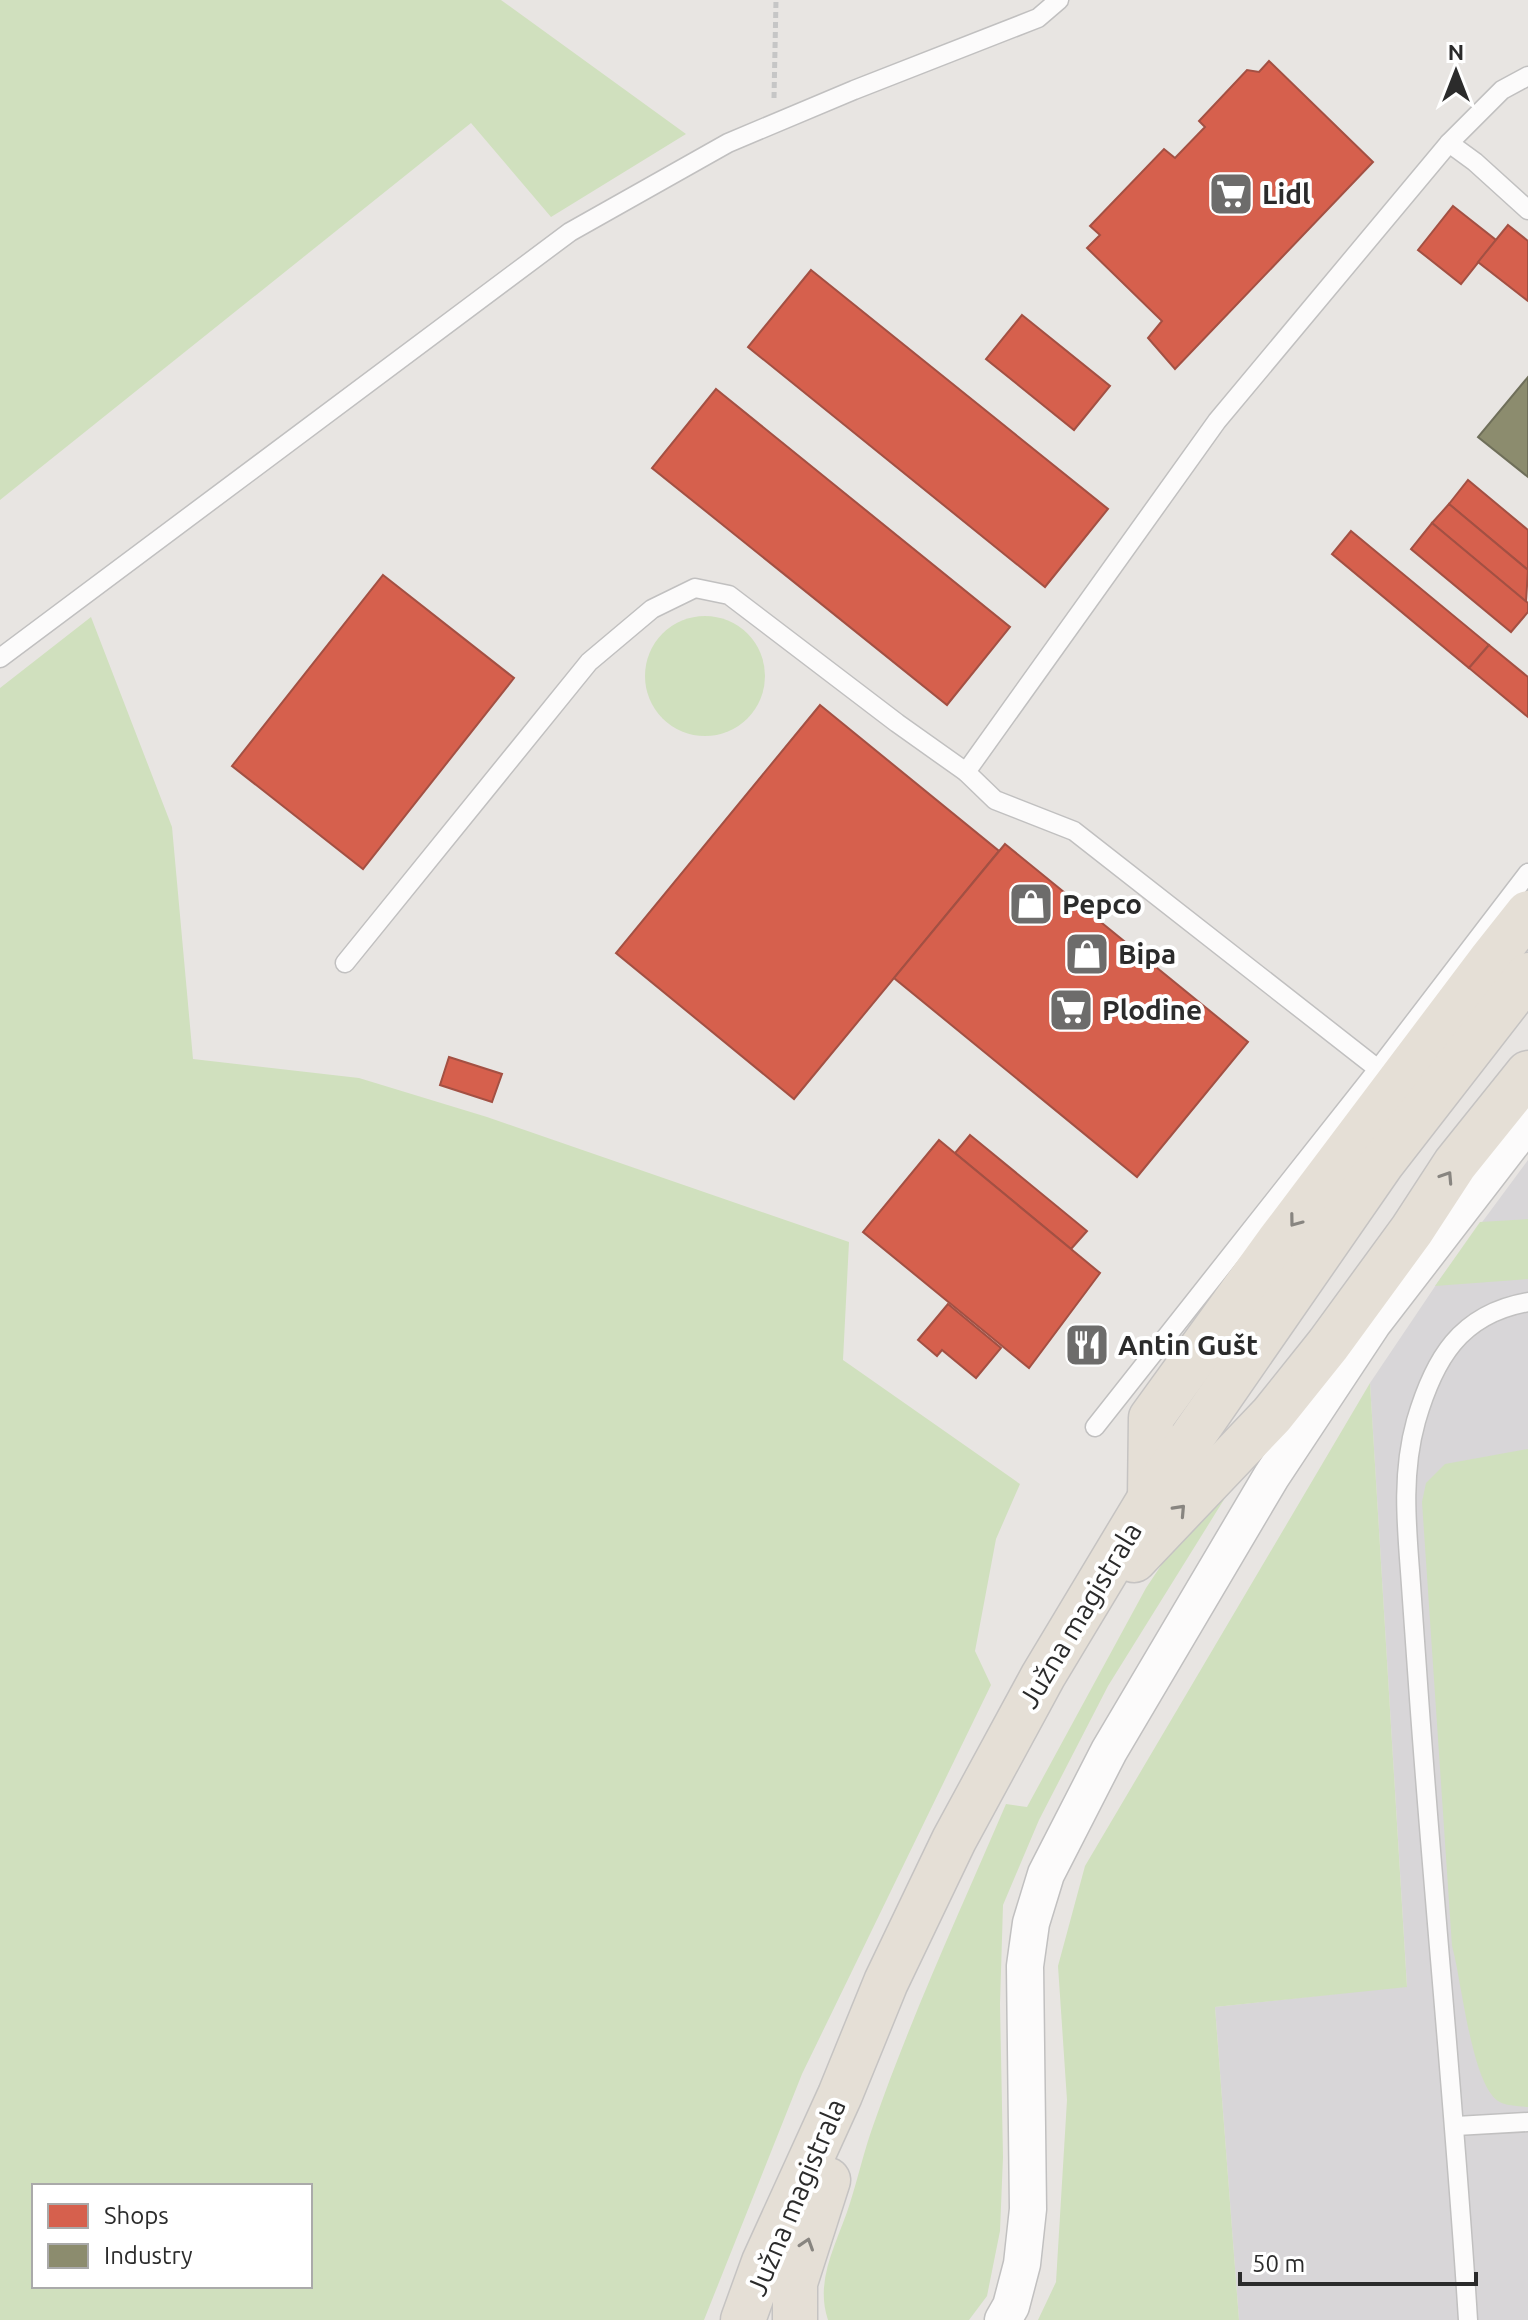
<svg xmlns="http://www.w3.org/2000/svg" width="1528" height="2320" font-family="Ubuntu,sans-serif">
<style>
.industrial{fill:#d8d6d8}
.green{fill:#d0e0be;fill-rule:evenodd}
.shops{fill:#d6604d;stroke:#a35043;stroke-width:2}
.industry{fill:#8c8c6e;stroke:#6f6f5a;stroke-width:2}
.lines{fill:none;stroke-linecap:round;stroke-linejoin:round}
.service-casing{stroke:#c1c0c0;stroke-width:21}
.minor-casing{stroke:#c1c0c0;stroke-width:39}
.primary-casing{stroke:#c5c3c2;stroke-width:47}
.path{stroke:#c6c6c6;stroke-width:5;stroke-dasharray:6 4;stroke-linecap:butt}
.service{stroke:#fcfbfb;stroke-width:18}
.minor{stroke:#fcfbfb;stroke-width:36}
.primary{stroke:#e5dfd6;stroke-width:44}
.oneway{stroke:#888580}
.labels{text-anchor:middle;stroke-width:8;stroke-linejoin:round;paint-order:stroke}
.poi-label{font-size:28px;font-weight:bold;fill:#2b2b2b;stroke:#fff;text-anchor:start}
.street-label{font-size:28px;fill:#2b2b2b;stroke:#fff}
</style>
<rect width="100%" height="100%" fill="#e8e5e2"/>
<!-- industrial -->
<path class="industrial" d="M 1528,1160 L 1528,2320 L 1239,2320 L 1215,2007 L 1407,1986 L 1370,1383 L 1440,1279 Z"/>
<!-- green -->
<g class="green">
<path d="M 0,0 L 501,0 L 686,134 L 551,217 L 471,123 L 0,500 Z"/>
<circle cx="705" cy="676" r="60"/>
<path d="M 91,617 L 172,827 L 193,1059 L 359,1078 L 487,1117 L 849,1242 L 843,1360 L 1020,1484 L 996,1539 L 975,1651 L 991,1685 L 802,2074 L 704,2320 L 0,2320 L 0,688 ZM 34,2186 L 310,2186 L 310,2286 L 34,2286 Z"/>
<path d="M 1528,1219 L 1528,1279 L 1435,1286 L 1480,1222 Z"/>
<path d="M 1370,1383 L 1407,1987 L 1215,2007 L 1239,2320 L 1038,2320 L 1056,2282 L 1067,2100 L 1058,1966 L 1085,1866 Z"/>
<path d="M 1271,1424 L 1108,1686 L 1039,1820 L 1003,1905 L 1000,2004 L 1003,2157 L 1000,2231 L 987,2296 L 969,2320 L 828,2320 C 814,2279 838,2242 850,2203 C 858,2178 864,2151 873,2126 C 911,2017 960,1911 1006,1804 L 1027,1807 L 1146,1588 L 1224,1471 Z"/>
<path d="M 1528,1449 L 1528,2107 C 1519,2106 1505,2106 1498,2101 C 1471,2082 1462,1981 1452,1946 L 1422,1502 L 1426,1483 L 1445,1464 Z"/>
</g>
<!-- shops -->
<g class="shops">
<path d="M 1269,61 L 1373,162 L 1175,369 L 1148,338 L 1162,321 L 1087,248 L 1100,235 L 1090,226 L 1164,149 L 1175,158 L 1205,127 L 1199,121 L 1247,70 L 1259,72 Z"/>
<path d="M 1453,206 L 1496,240 L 1461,284 L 1418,250 Z"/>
<path d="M 1508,225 L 1528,241 L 1528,301 L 1478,262 Z"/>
<path d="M 811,270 L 1108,509 L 1045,587 L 748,347 Z"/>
<path d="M 1022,315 L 1110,386 L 1074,430 L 986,359 Z"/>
<path d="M 716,389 L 1010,627 L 947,705 L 652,468 Z"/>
<path d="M 1468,480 L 1528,530 L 1528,570 L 1449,504 Z"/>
<path d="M 1449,504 L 1528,570 L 1526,602 L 1432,523 Z"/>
<path d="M 1432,523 L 1528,603 L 1528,612 L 1511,632 L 1411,549 Z"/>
<path d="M 1351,531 L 1489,645 L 1469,668 L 1332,554 Z"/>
<path d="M 383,575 L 514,678 L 363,869 L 232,766 Z"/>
<path d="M 1489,645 L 1528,677 L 1528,717 L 1469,668 Z"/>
<path d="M 820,705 L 999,851 L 794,1099 L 616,953 Z"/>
<path d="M 1005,844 L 1248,1042 L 1137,1177 L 894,978 Z"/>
<path d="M 449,1057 L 502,1074 L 492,1102 L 440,1085 Z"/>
<path d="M 970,1135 L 1087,1231 L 1071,1249 L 955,1153 Z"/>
<path d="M 939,1140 L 1100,1273 L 1029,1368 L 863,1232 Z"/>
<path d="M 948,1304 L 1001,1348 L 976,1378 L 942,1350 L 937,1356 L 918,1340 Z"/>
</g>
<!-- industry -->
<path class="industry" d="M 1528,377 L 1528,477 L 1478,437 Z"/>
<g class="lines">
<!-- service casing -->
<g class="service-casing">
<g id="service">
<path d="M 1449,143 L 1475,162 L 1528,210"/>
<path d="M 0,658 L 570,232 L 728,143 L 854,90 L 1038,18 L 1059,0"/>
<path d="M 966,772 L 1217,421 L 1449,143 L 1502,90 L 1528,76"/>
<path d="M 345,963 L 589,662 L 652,609 L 695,588 L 729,595 L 897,723 L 966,772 L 995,800 L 1074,831 L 1378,1069"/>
<path d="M 1095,1427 L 1378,1069 L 1528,873"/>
<path d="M 1456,2126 L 1528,2122"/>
<path d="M 1468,2320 C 1455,2112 1434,1906 1419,1698 C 1416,1656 1413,1613 1410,1571 C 1406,1520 1402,1471 1416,1421 C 1434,1359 1460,1314 1528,1302"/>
</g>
</g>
<!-- minor casing -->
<g class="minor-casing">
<path id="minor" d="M 1003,2320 L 1011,2306 L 1022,2264 L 1028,2209 L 1025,1966 L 1031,1923 L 1046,1874 L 1109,1751 L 1271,1477 L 1373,1323 L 1528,1122"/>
</g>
<!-- primary casing -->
<g class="primary-casing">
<g id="primary">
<path d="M 1150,1498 L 1151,1418 L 1279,1241 L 1490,961 L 1528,913"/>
<path d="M 1134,1560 L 1272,1415 L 1328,1345 L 1412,1230 L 1455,1164 L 1528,1073"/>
<path d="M 743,2320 L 764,2262 L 840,2095 L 886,1982 L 954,1840 L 1043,1676 L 1150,1498 L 1382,1163 L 1528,975"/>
<path d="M 795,2320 L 795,2283 L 828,2180"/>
</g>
</g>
<!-- path -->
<path class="path" d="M 774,98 L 776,0"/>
<!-- service -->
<use href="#service" class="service"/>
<!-- minor -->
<use href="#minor" class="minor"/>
<!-- primary -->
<use href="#primary" class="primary"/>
</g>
<!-- one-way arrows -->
<defs><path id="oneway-chevron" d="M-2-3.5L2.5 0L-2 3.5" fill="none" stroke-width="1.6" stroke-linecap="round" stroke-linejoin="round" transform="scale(2)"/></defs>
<g class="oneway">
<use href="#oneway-chevron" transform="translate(1447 1177) rotate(-57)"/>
<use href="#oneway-chevron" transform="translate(1295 1221) rotate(127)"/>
<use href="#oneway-chevron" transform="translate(1180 1510) rotate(-47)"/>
<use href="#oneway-chevron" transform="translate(807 2244) rotate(-72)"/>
</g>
<!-- icons -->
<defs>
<g id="supermarket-square" transform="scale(2.3)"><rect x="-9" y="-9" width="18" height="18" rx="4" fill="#6d6c6b" stroke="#fff"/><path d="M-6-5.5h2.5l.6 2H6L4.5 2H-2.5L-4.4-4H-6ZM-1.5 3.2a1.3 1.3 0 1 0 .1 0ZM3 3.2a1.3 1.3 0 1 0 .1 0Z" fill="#fff"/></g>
<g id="shop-square" transform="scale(2.3)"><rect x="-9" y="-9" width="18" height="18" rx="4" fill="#6d6c6b" stroke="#fff"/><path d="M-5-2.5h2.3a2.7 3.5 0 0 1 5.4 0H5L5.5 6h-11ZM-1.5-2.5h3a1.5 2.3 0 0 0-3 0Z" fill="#fff"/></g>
<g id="restaurant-square" transform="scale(2.3)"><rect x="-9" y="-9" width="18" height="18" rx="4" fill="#6d6c6b" stroke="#fff"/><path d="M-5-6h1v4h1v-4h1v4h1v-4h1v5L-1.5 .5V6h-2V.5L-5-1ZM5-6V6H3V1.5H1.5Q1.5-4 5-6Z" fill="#fff"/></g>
</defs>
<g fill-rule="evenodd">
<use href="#supermarket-square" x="1231" y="194"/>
<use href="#shop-square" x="1031" y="904"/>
<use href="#shop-square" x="1087" y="954"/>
<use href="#supermarket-square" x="1071" y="1010"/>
<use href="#restaurant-square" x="1087" y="1345"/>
</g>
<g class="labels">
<!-- poi labels -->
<g class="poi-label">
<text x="1262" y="204">Lidl</text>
<text x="1062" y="914">Pepco</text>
<text x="1118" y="964">Bipa</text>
<text x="1102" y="1020">Plodine</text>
<text x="1118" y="1355">Antin Gušt</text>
</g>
<!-- street labels -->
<g class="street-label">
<text transform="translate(1080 1615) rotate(-59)" y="10">Južna magistrala</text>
<text transform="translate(796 2197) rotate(-67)" y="10">Južna magistrala</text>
</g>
</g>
<!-- legend -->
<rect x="32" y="2184" width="280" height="104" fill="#ffffff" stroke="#aaaaaa" stroke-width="2"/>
<rect x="48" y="2204" width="40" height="24" fill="#d6604d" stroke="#aaaaaa" stroke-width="2"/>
<text x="104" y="2224" font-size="24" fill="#2b2b2b">Shops</text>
<rect x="48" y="2244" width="40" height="24" fill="#8c8c6e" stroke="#aaaaaa" stroke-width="2"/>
<text x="104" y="2264" font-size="24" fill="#2b2b2b">Industry</text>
<!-- north arrow -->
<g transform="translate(1456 72)" stroke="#ffffff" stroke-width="6" paint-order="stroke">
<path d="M0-6L14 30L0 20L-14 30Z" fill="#2b2b2b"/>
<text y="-12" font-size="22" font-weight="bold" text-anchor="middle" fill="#2b2b2b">N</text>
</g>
<!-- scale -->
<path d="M1240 2272v12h236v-12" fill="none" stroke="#2b2b2b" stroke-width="4"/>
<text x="1252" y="2272" font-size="24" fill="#2b2b2b" stroke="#ffffff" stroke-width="6" paint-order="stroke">50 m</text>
</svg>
